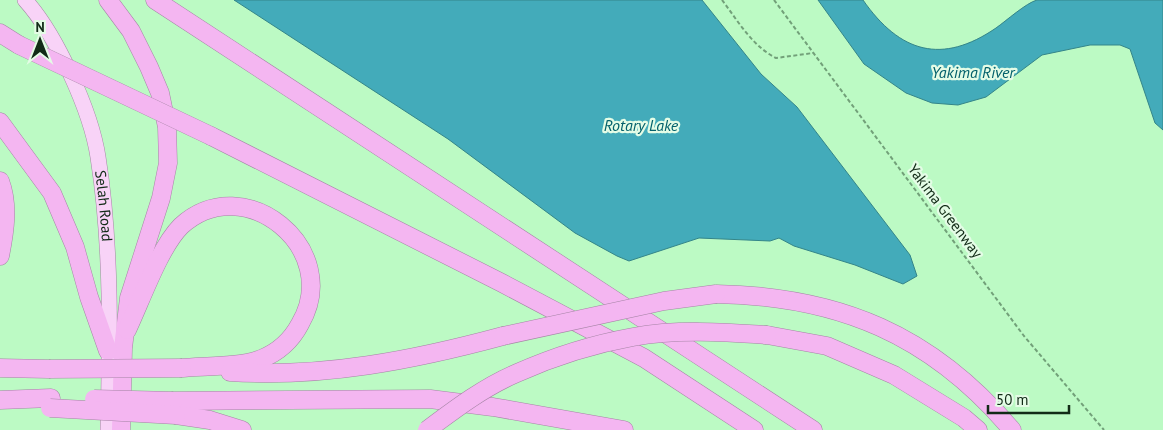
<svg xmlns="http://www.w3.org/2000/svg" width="1163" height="430" font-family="'PT Sans',sans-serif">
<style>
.water{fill:#43abba;stroke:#348589}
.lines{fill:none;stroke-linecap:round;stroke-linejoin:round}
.major-casing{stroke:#a585a5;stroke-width:16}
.highway-casing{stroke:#a585a5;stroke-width:19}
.path{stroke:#72a079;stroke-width:2;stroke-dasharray:4 2.5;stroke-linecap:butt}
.major{stroke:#f8d3f7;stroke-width:15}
.highway{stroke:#f4b6f1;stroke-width:18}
.highway-bridge-casing{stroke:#a585a5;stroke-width:19;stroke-linecap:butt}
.highway-bridge{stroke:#f4b6f1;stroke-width:18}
.labels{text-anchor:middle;stroke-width:4.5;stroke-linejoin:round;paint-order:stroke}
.street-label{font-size:15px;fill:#122b17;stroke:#e4fce6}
.water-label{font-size:16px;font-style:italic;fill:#03606b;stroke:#e4fce6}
</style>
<rect width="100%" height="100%" fill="#bcfac4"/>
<!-- water -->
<g class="water">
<path d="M 234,0 L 702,0 L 761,74 L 797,107 L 910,255 L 917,276 L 903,284 L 855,265 L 794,246 L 779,238 L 770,241 L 699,238 L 629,261 L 617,256 L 575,233 L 448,139 Z"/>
<path d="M 818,0 L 863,0 C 900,53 942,65 996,28 C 1006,21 1026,3 1037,0 C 1047,0 1061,0 1071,0 C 1102,0 1132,0 1163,0 L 1163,130 L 1155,123 L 1130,49 L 1120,45 L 1090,45 L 1042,55 L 986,97 L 958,105 L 932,103 L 906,93 L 864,64 Z"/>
</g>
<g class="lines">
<!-- major casing -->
<g class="major-casing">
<g id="major">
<path id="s1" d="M 25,0 C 56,34 91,111 98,157 C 112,246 110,340 108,430"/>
</g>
</g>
<!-- highway casing -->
<g class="highway-casing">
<g id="highway">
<path d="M 108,0 L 131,31 L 149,67 L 160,93 L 167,127 L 168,163 L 161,198 L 129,298 L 123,348 L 121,430"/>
<path d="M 155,0 L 813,430"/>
<path d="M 0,33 L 19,45"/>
<path d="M 0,122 L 52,193 L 75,247 L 89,297 L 108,351"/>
<path d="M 211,136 L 502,283 L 644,358 L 754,430"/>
<path d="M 0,181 C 9,205 5,231 0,256"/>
<path d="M 716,294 C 839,296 932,335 1012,430"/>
<path d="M 127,330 C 141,301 159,248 181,226 C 244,168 344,249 300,324 C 291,341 279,352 261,359 C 240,367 205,366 182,368"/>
<path d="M 767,335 L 827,346 L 894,375 L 964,418 L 978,430"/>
<path d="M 0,368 L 49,369"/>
<path d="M 230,372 C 323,378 414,360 503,336"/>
<path d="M 0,400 L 51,398"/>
<path d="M 173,401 L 430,399 L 493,407 L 624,430"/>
<path d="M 176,415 L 210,420 L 242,430"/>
</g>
</g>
<!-- path -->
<g class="path">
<path d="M 722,0 C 738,21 752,46 776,58 L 813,53"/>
<path d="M 774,0 L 1024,336 L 1104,430"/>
</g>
<!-- major -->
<use href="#major" class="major"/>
<!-- highway -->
<use href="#highway" class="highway"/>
<!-- highway-bridge casing -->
<g class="highway-bridge-casing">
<g id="highway-bridge">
<path d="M 19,45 L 211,136"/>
<path d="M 503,336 L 664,301 L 716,294"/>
<path d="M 49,369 L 182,368"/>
<path d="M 94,399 L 173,401"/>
<path d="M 50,408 L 176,415"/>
<path d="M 427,430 C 455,409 484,387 517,373 C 553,357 594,344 633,337 C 676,329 723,332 767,335"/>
</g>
</g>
<!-- highway-bridge -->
<use href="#highway-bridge" class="highway-bridge"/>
</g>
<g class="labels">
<!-- street labels -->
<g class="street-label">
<text dy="5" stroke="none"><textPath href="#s1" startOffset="224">Selah Road</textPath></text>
<text transform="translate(945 211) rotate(53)" y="5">Yakima Greenway</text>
</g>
<!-- water labels -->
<g class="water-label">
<text x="973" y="78">Yakima River</text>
<text x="641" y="131">Rotary Lake</text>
</g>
</g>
<!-- north arrow -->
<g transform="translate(40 40)" stroke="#e4fce6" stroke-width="4" paint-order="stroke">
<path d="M0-4L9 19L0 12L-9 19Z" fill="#122b17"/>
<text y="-8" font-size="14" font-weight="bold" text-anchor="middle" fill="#122b17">N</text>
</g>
<!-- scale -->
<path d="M988 405v8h81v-8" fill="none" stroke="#122b17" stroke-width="2.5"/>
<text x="996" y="405" font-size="15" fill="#122b17" stroke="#e4fce6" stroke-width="4" paint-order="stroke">50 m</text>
</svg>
